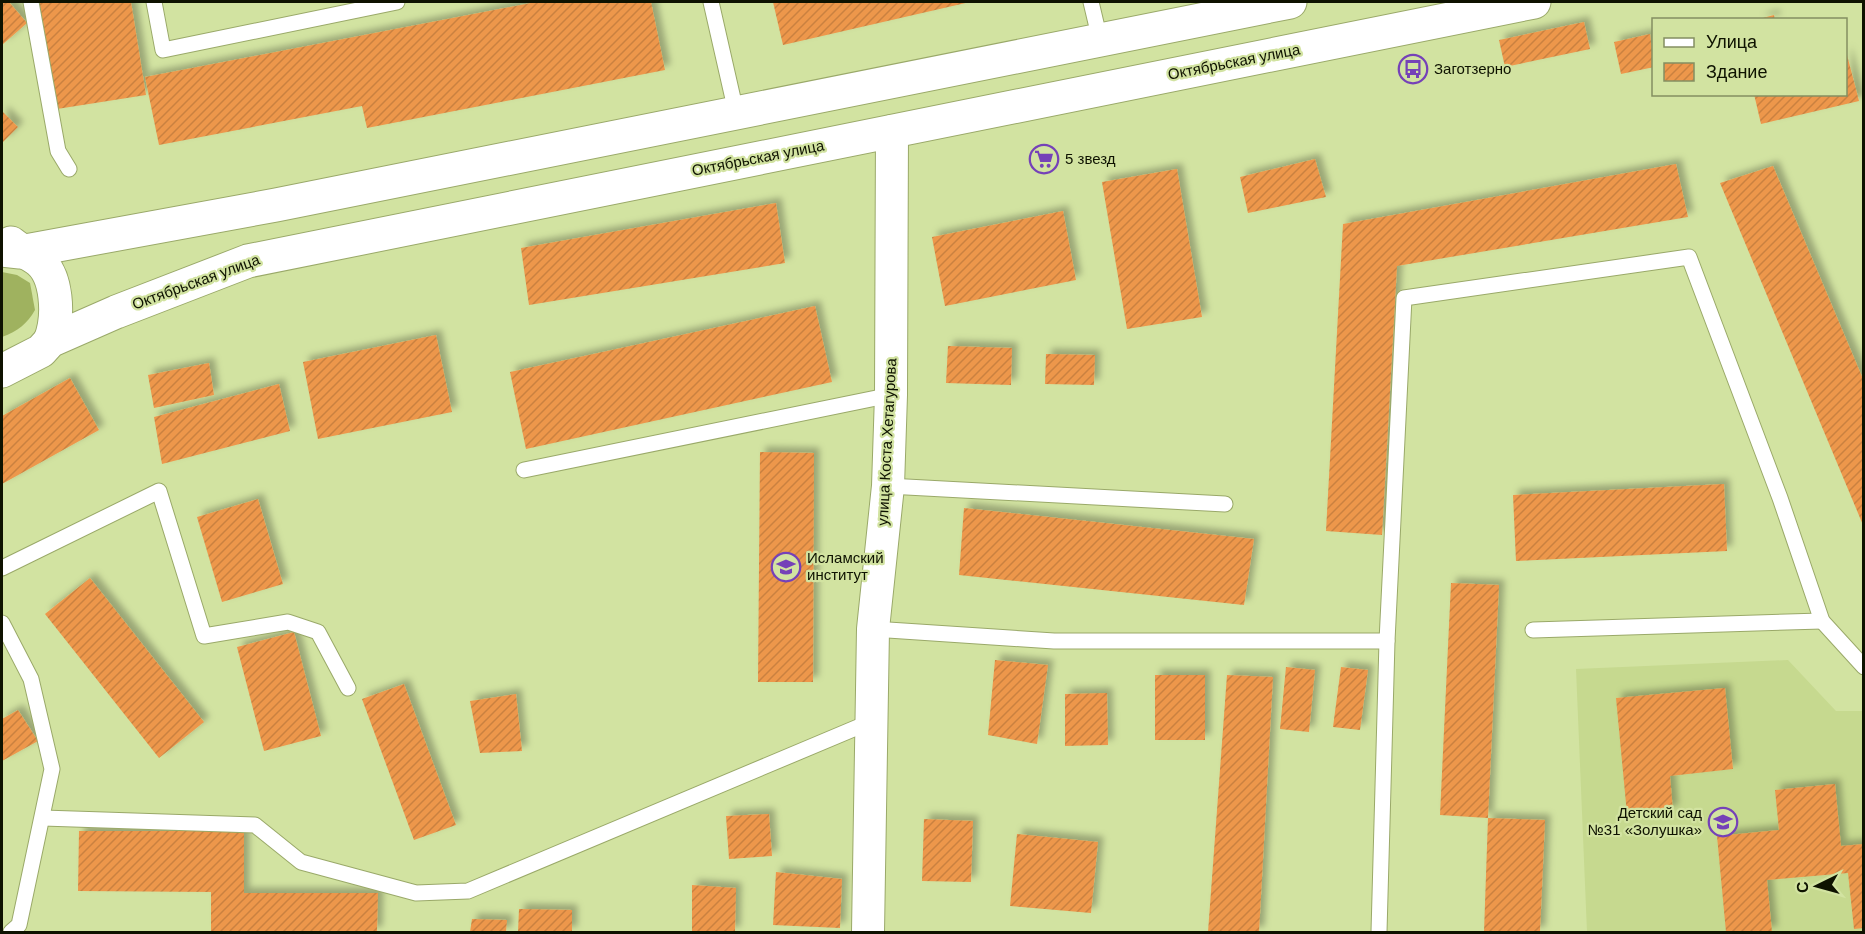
<svg xmlns="http://www.w3.org/2000/svg" width="1865" height="934" font-family="Arial,sans-serif">
<style>
.built{fill:#c6d98f}
.grass{fill:#9fb25f}
.building{fill:url(#building-hatch);filter:url(#shadow)}
.lines{fill:none;stroke-linecap:round;stroke-linejoin:round}
.service-casing{stroke:#9aa969;stroke-width:17}
.minor-casing{stroke:#9aa969;stroke-width:34}
.primary-casing{stroke:#9aa969;stroke-width:35}
.service{stroke:#fff;stroke-width:15}
.minor{stroke:#fff;stroke-width:32}
.primary{stroke:#fff;stroke-width:33}
.labels{text-anchor:middle;stroke-width:4.5;stroke-linejoin:round;paint-order:stroke}
.street-label{font-size:15px;fill:#0e1200;stroke:#d2e3a1}
.poi-label{font-size:15px;fill:#0e1200;stroke:#d2e3a1;text-anchor:start}
</style>
<defs>
<pattern id="building-hatch" width="6" height="6" patternUnits="userSpaceOnUse" patternTransform="scale(1.5)"><rect width="6" height="6" fill="#ed974b"/><path d="M-1 1l2-2M0 6l6-6M5 7l2-2" fill="none" stroke="#ca8140"/></pattern>
<filter id="shadow"><feDropShadow dx="5.5" dy="-5.5" stdDeviation="3" flood-color="#0004"/></filter>
</defs>
<rect width="100%" height="100%" fill="#d2e3a1"/>
<!-- built -->
<path class="built" d="M 1788,660 L 1836,711 L 1863,711 L 1863,932 L 1587,932 L 1576,669 Z"/>
<!-- grass -->
<path class="grass" d="M 2,272 L 17,275 L 30,283 L 35,310 C 27,324 18,331 2,337 Z"/>
<!-- building -->
<g class="building">
<path d="M 2,2 L 9,2 L 27,23 L 2,45 Z"/>
<path d="M 39,2 L 131,2 L 146,95 L 57,109 Z"/>
<path d="M 536,2 L 651,2 L 665,70 L 367,128 L 362,106 L 159,145 L 145,77 Z"/>
<path d="M 773,2 L 970,2 L 783,45 Z"/>
<path d="M 1774,15 L 1775,20 L 1760,20 L 1759,19 Z"/>
<path d="M 1584,22 L 1590,49 L 1505,67 L 1499,40 Z"/>
<path d="M 1650,34 L 1654,67 L 1621,74 L 1614,42 Z"/>
<path d="M 1846,51 L 1859,101 L 1761,124 L 1754,94 L 1846,94 Z"/>
<path d="M 2,111 L 18,127 L 3,142 L 2,140 Z"/>
<path d="M 1315,159 L 1326,197 L 1248,213 L 1240,177 Z"/>
<path d="M 1676,164 L 1688,217 L 1397,266 L 1382,535 L 1326,531 L 1343,224 Z"/>
<path d="M 1773,166 L 1863,379 L 1863,525 L 1720,183 Z"/>
<path d="M 1177,169 L 1202,317 L 1127,329 L 1102,182 Z"/>
<path d="M 776,203 L 785,263 L 529,305 L 521,248 Z"/>
<path d="M 1063,211 L 1076,280 L 945,306 L 932,237 Z"/>
<path d="M 815,306 L 832,382 L 526,449 L 510,372 Z"/>
<path d="M 436,335 L 452,412 L 318,439 L 303,362 Z"/>
<path d="M 948,346 L 1012,348 L 1011,385 L 946,383 Z"/>
<path d="M 1046,354 L 1095,355 L 1094,385 L 1045,384 Z"/>
<path d="M 209,363 L 214,395 L 154,408 L 148,375 Z"/>
<path d="M 70,378 L 99,430 L 2,484 L 2,416 Z"/>
<path d="M 279,384 L 290,431 L 162,464 L 154,417 Z"/>
<path d="M 760,452 L 814,453 L 813,682 L 758,682 Z"/>
<path d="M 1724,484 L 1727,551 L 1516,561 L 1513,495 Z"/>
<path d="M 258,499 L 283,584 L 222,602 L 197,517 Z"/>
<path d="M 964,508 L 1254,539 L 1244,605 L 959,575 Z"/>
<path d="M 90,578 L 204,722 L 159,758 L 45,614 Z"/>
<path d="M 1451,583 L 1499,585 L 1488,818 L 1545,820 L 1540,932 L 1484,932 L 1488,818 L 1440,815 Z"/>
<path d="M 294,632 L 321,736 L 264,751 L 237,647 Z"/>
<path d="M 995,660 L 1048,665 L 1037,744 L 988,735 Z"/>
<path d="M 1286,667 L 1315,670 L 1309,732 L 1280,729 Z"/>
<path d="M 1341,667 L 1368,670 L 1360,730 L 1333,727 Z"/>
<rect x="1155" y="675" width="50" height="65"/>
<path d="M 1227,675 L 1273,677 L 1259,932 L 1208,932 Z"/>
<path d="M 404,684 L 456,825 L 414,840 L 362,699 Z"/>
<path d="M 1725,688 L 1733,769 L 1670,776 L 1673,811 L 1627,814 L 1616,698 Z"/>
<path d="M 1107,693 L 1108,745 L 1065,746 L 1065,694 Z"/>
<path d="M 516,694 L 522,751 L 480,753 L 470,701 Z"/>
<path d="M 18,710 L 38,741 L 2,761 L 2,719 Z"/>
<path d="M 1835,784 L 1841,846 L 1864,844 L 1864,928 L 1854,929 L 1848,873 L 1767,880 L 1772,932 L 1726,932 L 1717,836 L 1779,830 L 1775,790 Z"/>
<path d="M 769,814 L 772,856 L 729,859 L 726,816 Z"/>
<path d="M 924,819 L 973,821 L 971,882 L 922,881 Z"/>
<path d="M 79,831 L 244,831 L 244,893 L 378,893 L 377,932 L 211,932 L 211,892 L 78,891 Z"/>
<path d="M 1017,834 L 1098,842 L 1091,913 L 1010,906 Z"/>
<path d="M 776,872 L 842,879 L 840,928 L 773,925 Z"/>
<path d="M 692,885 L 736,888 L 735,932 L 692,932 Z"/>
<path d="M 519,909 L 572,910 L 572,932 L 518,932 Z"/>
<path d="M 472,919 L 507,920 L 506,932 L 470,932 Z"/>
</g>
<g class="lines">
<!-- service casing -->
<g class="service-casing">
<g id="service">
<path d="M 31,2 L 58,151 L 69,169"/>
<path d="M 154,2 L 163,50 L 397,2"/>
<path d="M 711,2 L 736,112"/>
<path d="M 1091,2 L 1100,40"/>
<path d="M 524,470 L 891,395"/>
<path d="M 888,486 L 1225,504"/>
<path d="M 2,568 L 159,491 L 204,636 L 288,622 L 318,632 L 348,688"/>
<path d="M 2,623 L 31,679 L 52,769 L 19,925 L 11,932"/>
<path d="M 873,629 L 1054,641 L 1387,641"/>
<path d="M 1533,630 L 1822,621"/>
<path d="M 43,818 L 255,825 L 301,862 L 416,893 L 468,891 L 870,722"/>
<path d="M 1379,932 L 1387,641 L 1404,298 L 1689,257 L 1780,498 L 1822,621 L 1864,667"/>
</g>
</g>
<!-- minor casing -->
<g class="minor-casing">
<path id="minor" d="M 868,932 L 873,629 L 888,486 L 891,395 L 892,131"/>
</g>
<!-- primary casing -->
<g class="primary-casing">
<g id="primary">
<path d="M 11,243 C 19,250 26,252 35,258 C 59,273 59,318 50,341"/>
<path d="M 2,250 L 20,252 L 276,205 L 1290,2"/>
<path d="M 2,371 L 41,351 L 50,341 L 116,312 L 248,261 L 1534,2"/>
</g>
</g>
<!-- service -->
<use href="#service" class="service"/>
<!-- minor -->
<use href="#minor" class="minor"/>
<!-- primary -->
<use href="#primary" class="primary"/>
</g>
<!-- icons -->
<defs>
<g id="bus-ring" transform="scale(1.5)"><circle r="9.5" fill="#d2e3a1" stroke="#7541b8" stroke-width="1.5"/><path d="M-5-6H5V4H4V6H2V4H-2V6H-4V4H-5ZM-3.5-4V0h7V-4ZM-3.5 1.2v1.5H-2V1.2ZM2 1.2v1.5H3.5V1.2Z" fill="#7541b8"/></g>
<g id="supermarket-ring" transform="scale(1.5)"><circle r="9.5" fill="#d2e3a1" stroke="#7541b8" stroke-width="1.5"/><path d="M-6-5.5h2.5l.6 2H6L4.5 2H-2.5L-4.4-4H-6ZM-1.5 3.2a1.3 1.3 0 1 0 .1 0ZM3 3.2a1.3 1.3 0 1 0 .1 0Z" fill="#7541b8"/></g>
<g id="university-ring" transform="scale(1.5)"><circle r="9.5" fill="#d2e3a1" stroke="#7541b8" stroke-width="1.5"/><path d="M0-5L7-2L0 1L-7-2ZM-4 1L0 2.5L4 1V4Q0 6-4 4Z" fill="#7541b8"/></g>
<g id="school-ring" transform="scale(1.5)"><circle r="9.5" fill="#d2e3a1" stroke="#7541b8" stroke-width="1.5"/><path d="M0-5L7-2L0 1L-7-2ZM-4 1L0 2.5L4 1V4Q0 6-4 4Z" fill="#7541b8"/></g>
</defs>
<g fill-rule="evenodd">
<use href="#bus-ring" x="1413" y="69"/>
<use href="#supermarket-ring" x="1044" y="159"/>
<use href="#university-ring" x="786" y="567"/>
<use href="#school-ring" x="1723" y="822"/>
</g>
<g class="labels">
<!-- street labels -->
<g class="street-label">
<text transform="translate(1234 62) rotate(-11)" y="5">Октябрьская улица</text>
<text transform="translate(758 158) rotate(-11)" y="5">Октябрьская улица</text>
<text transform="translate(196 282) rotate(-20)" y="5">Октябрьская улица</text>
<text transform="translate(887 442) rotate(-87)" y="5">улица Коста Хетагурова</text>
</g>
<!-- poi labels -->
<g class="poi-label">
<text x="1434" y="74">Заготзерно</text>
<text x="1065" y="164">5 звезд</text>
<text x="807" y="563">Исламский<tspan x="807" dy="17">институт</tspan></text>
<text x="1702" y="818" text-anchor="end">Детский сад<tspan x="1702" dy="17">№31 «Золушка»</tspan></text>
</g>
</g>
<!-- border -->
<rect width="1865" height="934" fill="none" stroke="#0e1200" stroke-width="6"/>
<!-- legend -->
<rect x="1652" y="18" width="195" height="78" fill="#d2e3a1" stroke="#848f61" stroke-width="1.5"/>
<rect x="1664" y="38" width="30" height="9" fill="#ffffff" stroke="#848f61" stroke-width="1.5"/>
<text x="1706" y="48" font-size="18" fill="#0e1200">Улица</text>
<rect x="1664" y="63" width="30" height="18" fill="url(#building-hatch)" stroke="#848f61" stroke-width="1.5"/>
<text x="1706" y="78" font-size="18" fill="#0e1200">Здание</text>
<!-- north arrow -->
<g transform="translate(1817 886) rotate(265)" stroke="#d2e3a1" stroke-width="4.5" paint-order="stroke">
<path d="M0-4.5L10 22L0 15L-10 22Z" fill="#0e1200"/>
<text y="-9" font-size="16" font-weight="bold" text-anchor="middle" fill="#0e1200">С</text>
</g>
</svg>
